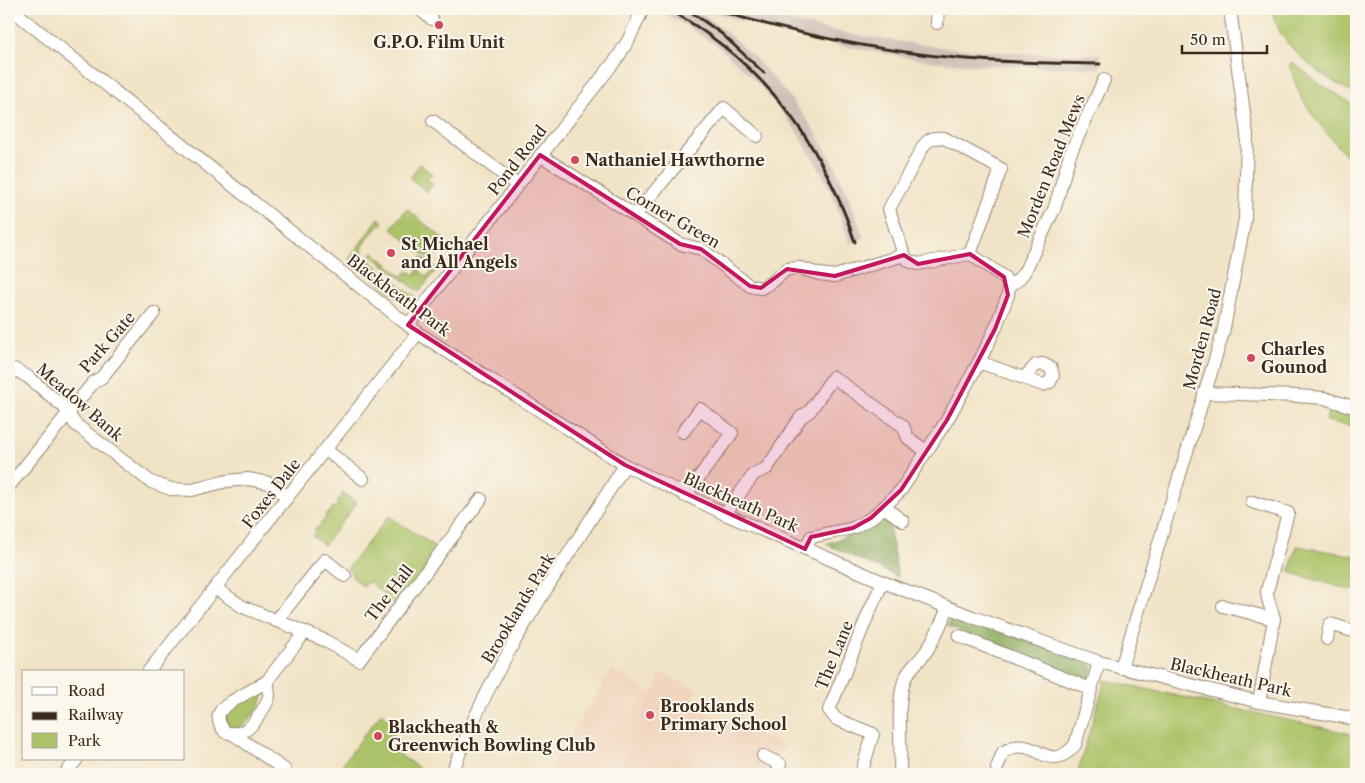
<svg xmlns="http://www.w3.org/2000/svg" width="1365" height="783" font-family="'Libre Caslon Text',serif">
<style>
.built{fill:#f1d5bd}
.industrial{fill:#cec1ba}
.green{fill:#acc267;stroke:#747642}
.forest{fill:#89a85c;stroke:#62693d}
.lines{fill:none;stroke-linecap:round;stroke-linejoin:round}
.minor-casing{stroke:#968672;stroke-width:14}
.minor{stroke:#fff;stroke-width:12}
.rail{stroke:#3b2a1e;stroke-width:3}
.marked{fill:#c2185b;fill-opacity:0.2;stroke:#c2185b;stroke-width:4;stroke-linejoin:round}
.poi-dot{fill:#d1495b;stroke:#fbf7ec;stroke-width:2}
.labels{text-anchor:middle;stroke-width:4;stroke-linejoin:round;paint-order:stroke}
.poi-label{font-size:16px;font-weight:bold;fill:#3b2a1e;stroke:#fbf7ec;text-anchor:start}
.street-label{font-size:16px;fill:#3b2a1e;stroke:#fbf7ec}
</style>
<rect width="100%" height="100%" fill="#fbf7ec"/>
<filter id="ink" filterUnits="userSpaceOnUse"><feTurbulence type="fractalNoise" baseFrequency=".02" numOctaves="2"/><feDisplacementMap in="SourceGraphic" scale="10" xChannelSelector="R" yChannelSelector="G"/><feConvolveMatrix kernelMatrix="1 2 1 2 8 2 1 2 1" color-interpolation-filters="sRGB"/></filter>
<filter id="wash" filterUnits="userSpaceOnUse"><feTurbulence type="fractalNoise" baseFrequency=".0096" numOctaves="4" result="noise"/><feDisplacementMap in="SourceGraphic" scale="20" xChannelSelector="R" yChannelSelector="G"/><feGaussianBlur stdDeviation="1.12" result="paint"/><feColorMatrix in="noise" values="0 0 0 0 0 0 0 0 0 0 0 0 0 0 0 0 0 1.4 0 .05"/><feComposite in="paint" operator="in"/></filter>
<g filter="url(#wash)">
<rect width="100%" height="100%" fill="#f1e3c6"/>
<!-- built -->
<path class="built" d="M 612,670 L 649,692 L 654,691 L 661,673 L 696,689 L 691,704 L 784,745 L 773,774 L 546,774 Z"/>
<!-- industrial -->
<g class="industrial">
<path d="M 657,9 L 696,9 L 725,31 L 757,60 L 788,95 L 811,125 L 833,162 L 846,190 L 864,238 L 850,244 L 833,196 L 819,168 L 797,132 L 776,104 L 749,74 L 721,49 L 690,28 Z"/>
<path d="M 702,9 L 744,9 L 796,23 L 855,35 L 938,47 L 1028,54 L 1100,54 L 1100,68 L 975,65 L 930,61 L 842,46 L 767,29 Z"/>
</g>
<!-- green -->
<g class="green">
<path d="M 1270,9 L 1356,9 L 1356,95 C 1328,79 1299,61 1281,34 C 1277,26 1273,17 1270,9 Z"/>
<path d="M 1292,62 L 1320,84 L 1356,106 L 1356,165 C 1336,145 1316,123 1302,98 C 1297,88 1293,77 1289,66 Z"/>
<path d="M 420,164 L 432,174 L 427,179 L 433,184 L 427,192 L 410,178 Z"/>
<path d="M 407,209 L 446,241 L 431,260 L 391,228 Z"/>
<path d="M 379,218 L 383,222 C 374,233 359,240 363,257 L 357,265 L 349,259 Z"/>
<path d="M 373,252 L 402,276 L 404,276 L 406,271 L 409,274 L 410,271 L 415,276 L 418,269 L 428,278 L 427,276 L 435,268 L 433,268 L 421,258 L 422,257 L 437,269 L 419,292 L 371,255 Z"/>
<path d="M 366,258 L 415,297 L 408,306 L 359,267 Z"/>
<path d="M 1328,411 L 1353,416 L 1351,426 L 1326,421 Z"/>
<path d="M 343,493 L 357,503 L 324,545 L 312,536 L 316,531 L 314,530 L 316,527 L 318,528 L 321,524 L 320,523 L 327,517 L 325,516 L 328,513 L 329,514 L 333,507 L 334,508 L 338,504 L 336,502 L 343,496 L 341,495 Z"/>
<path d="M 389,516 L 440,550 L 397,606 L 369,581 L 364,587 L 351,576 L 351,573 L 347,569 Z"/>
<path d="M 1297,546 L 1356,556 L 1356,579 L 1353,591 L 1289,572 Z"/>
<path d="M 1105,680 L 1356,735 L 1356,774 L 1077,774 Z"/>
<path d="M 264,693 L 259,708 L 244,725 L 231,729 L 227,726 L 224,715 C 231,703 252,695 264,693 Z"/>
<path d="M 381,713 L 399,727 L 386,745 L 427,774 L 335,774 Z"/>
</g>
<!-- forest -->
<g class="forest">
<path d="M 887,514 L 898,577 L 826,544 C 849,536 868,528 887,514 Z"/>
<path d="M 952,613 L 1089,664 L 1093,667 L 1089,683 L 948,626 Z"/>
</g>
</g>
<g filter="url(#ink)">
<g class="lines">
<!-- minor casing -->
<g class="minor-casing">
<g id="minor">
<path d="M 11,9 L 418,333 L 625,465 L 725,514 L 883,582 L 973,617 L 1099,662 L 1259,702 L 1356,719"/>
<path d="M 419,9 L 432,19"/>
<path d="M 937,23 L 938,9"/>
<path d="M 433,121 L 517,185"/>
<path d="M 540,155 L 680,244 L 701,249 L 750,286 L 761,288 L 772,282 L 787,269 L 800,268 L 819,274 L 835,276 L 904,255"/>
<path d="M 635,215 L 724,108 L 757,136"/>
<path d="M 970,254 L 1001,169 L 944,138 C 935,137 930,138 924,145 L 889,209 L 904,255 L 909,261 L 918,264 L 970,254 L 1004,277 L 1009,286"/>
<path d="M 1009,286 L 1018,280 L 1025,271 L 1055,207 L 1070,154 L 1104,80"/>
<path d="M 408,325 L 618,57 L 629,39 L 643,9"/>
<path d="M 979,362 L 1043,385 L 1050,382 L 1053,376 L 1051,368 L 1043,364 L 1036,365 L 1024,378"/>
<path d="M 14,369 L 28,377 L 64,407 L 75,424 L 151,482 L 171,489 L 192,490 L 227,481 L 248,479 L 269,483 L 288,497"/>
<path d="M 1204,393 L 1298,396 L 1324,398 L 1356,408"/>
<path d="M 683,432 L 700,409 L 732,433 L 685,496"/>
<path d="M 326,450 L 363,479"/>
<path d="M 9,486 L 93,383 L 102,377 L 154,313"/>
<path d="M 1252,502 L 1288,513 L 1267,591 C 1267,601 1272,609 1274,619 L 1259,702"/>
<path d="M 884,507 L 903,521"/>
<path d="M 725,514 L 754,474 L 767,468 L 801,417 L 810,411 L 833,377 L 903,426 L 908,438 L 926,451"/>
<path d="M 805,549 L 811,537 L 853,528 L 871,518 L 884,507 L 901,490 L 947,420 L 979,362 L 995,329 L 1008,295 L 1009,286"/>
<path d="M 215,588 L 243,607 L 324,640 L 359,660 L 481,499"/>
<path d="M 1223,606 L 1274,619"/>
<path d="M 276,621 L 325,560 L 345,576"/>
<path d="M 959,636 L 1091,689"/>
<path d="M 1327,639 L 1330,624 L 1356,632"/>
<path d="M 1121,668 L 1223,333 L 1245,219 L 1247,135 L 1230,9"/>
<path d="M 148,672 L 418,333"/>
<path d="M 267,681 C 256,689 223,703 219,714 C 217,721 221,727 225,732 C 232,734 238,734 244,731 C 252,728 268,704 269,696 C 269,689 266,683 270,677 L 305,632"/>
<path d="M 233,734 L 285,770"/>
<path d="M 763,756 L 780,764 L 777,774"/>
<path d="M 900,767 C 902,739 896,709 904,681 C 908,669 918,663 925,653 C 935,639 941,623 948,608"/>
<path d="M 997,768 L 1003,752 C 1007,751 1011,748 1014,747 C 1039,742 1050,774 1075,745 L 1099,662"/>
<path d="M 65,774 L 77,759"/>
<path d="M 452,774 C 490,664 564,564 625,465"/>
<path d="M 861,774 L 873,734 L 836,719 L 829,710 L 870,610 L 883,582"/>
</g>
</g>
<!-- minor -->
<use href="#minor" class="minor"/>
<!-- rail -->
<g class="rail">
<path d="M 668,9 C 761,61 822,141 855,242"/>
<path d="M 687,9 L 722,34 L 764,73"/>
<path d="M 712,9 C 792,33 873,50 956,58 C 1004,63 1052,63 1100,64"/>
</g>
</g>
</g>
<!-- marked area -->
<path class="marked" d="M 540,155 L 680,244 L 701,249 L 750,286 L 761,288 L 787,269 L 835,276 L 904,255 L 918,264 L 970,254 L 1004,277 L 1008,295 L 995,329 L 947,420 L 901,490 L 871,518 L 853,528 L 811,537 L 805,549 L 625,465 L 408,325 Z"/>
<!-- markers -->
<g class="poi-dot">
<circle cx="439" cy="25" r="5"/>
<circle cx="575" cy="160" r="5"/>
<circle cx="391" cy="253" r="5"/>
<circle cx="1251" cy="358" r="5"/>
<circle cx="650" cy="715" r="5"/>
<circle cx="378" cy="736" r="5"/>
</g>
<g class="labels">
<!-- poi labels -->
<g class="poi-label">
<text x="439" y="48" text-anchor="middle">G.P.O. Film Unit</text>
<text x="585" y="166">Nathaniel Hawthorne</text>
<text x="401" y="250">St Michael<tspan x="401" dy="18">and All Angels</tspan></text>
<text x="1261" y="355">Charles<tspan x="1261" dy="18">Gounod</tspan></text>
<text x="660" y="712">Brooklands<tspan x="660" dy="18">Primary School</tspan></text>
<text x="388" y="733">Blackheath &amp;<tspan x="388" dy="18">Greenwich Bowling Club</tspan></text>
</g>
<!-- street labels -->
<g class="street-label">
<text transform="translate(517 160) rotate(-52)" y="6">Pond Road</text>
<text transform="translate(1051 166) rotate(-68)" y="6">Morden Road Mews</text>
<text transform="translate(673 217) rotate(30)" y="6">Corner Green</text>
<text transform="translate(399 295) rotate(37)" y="6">Blackheath Park</text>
<text transform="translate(1202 339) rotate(-75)" y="6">Morden Road</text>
<text transform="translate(107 342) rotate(-49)" y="6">Park Gate</text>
<text transform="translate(80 402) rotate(41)" y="6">Meadow Bank</text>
<text transform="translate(271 493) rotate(-52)" y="6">Foxes Dale</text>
<text transform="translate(741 502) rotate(24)" y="6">Blackheath Park</text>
<text transform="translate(389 593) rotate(-52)" y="6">The Hall</text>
<text transform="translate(518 608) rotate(-59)" y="6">Brooklands Park</text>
<text transform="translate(834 655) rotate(-68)" y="6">The Lane</text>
<text transform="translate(1231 677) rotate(13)" y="6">Blackheath Park</text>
</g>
</g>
<!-- margin -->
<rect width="1365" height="783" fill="none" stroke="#fbf7ec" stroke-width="30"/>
<!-- legend -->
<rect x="22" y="670" width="162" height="90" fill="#fbf7ec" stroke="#aea59a"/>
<rect x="32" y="687" width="25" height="8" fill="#ffffff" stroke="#aea59a"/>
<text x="68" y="696" font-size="15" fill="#3b2a1e">Road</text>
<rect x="32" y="712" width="25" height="8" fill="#3b2a1e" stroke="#aea59a"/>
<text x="68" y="720" font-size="15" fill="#3b2a1e">Railway</text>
<rect x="32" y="733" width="25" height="15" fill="#acc267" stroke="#aea59a"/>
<text x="68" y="746" font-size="15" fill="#3b2a1e">Park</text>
<!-- scale -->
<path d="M1182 45v8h85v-8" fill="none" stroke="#3b2a1e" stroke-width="2.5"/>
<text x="1190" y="45" font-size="15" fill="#3b2a1e" stroke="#fbf7ec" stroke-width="4" paint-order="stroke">50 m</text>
</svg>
